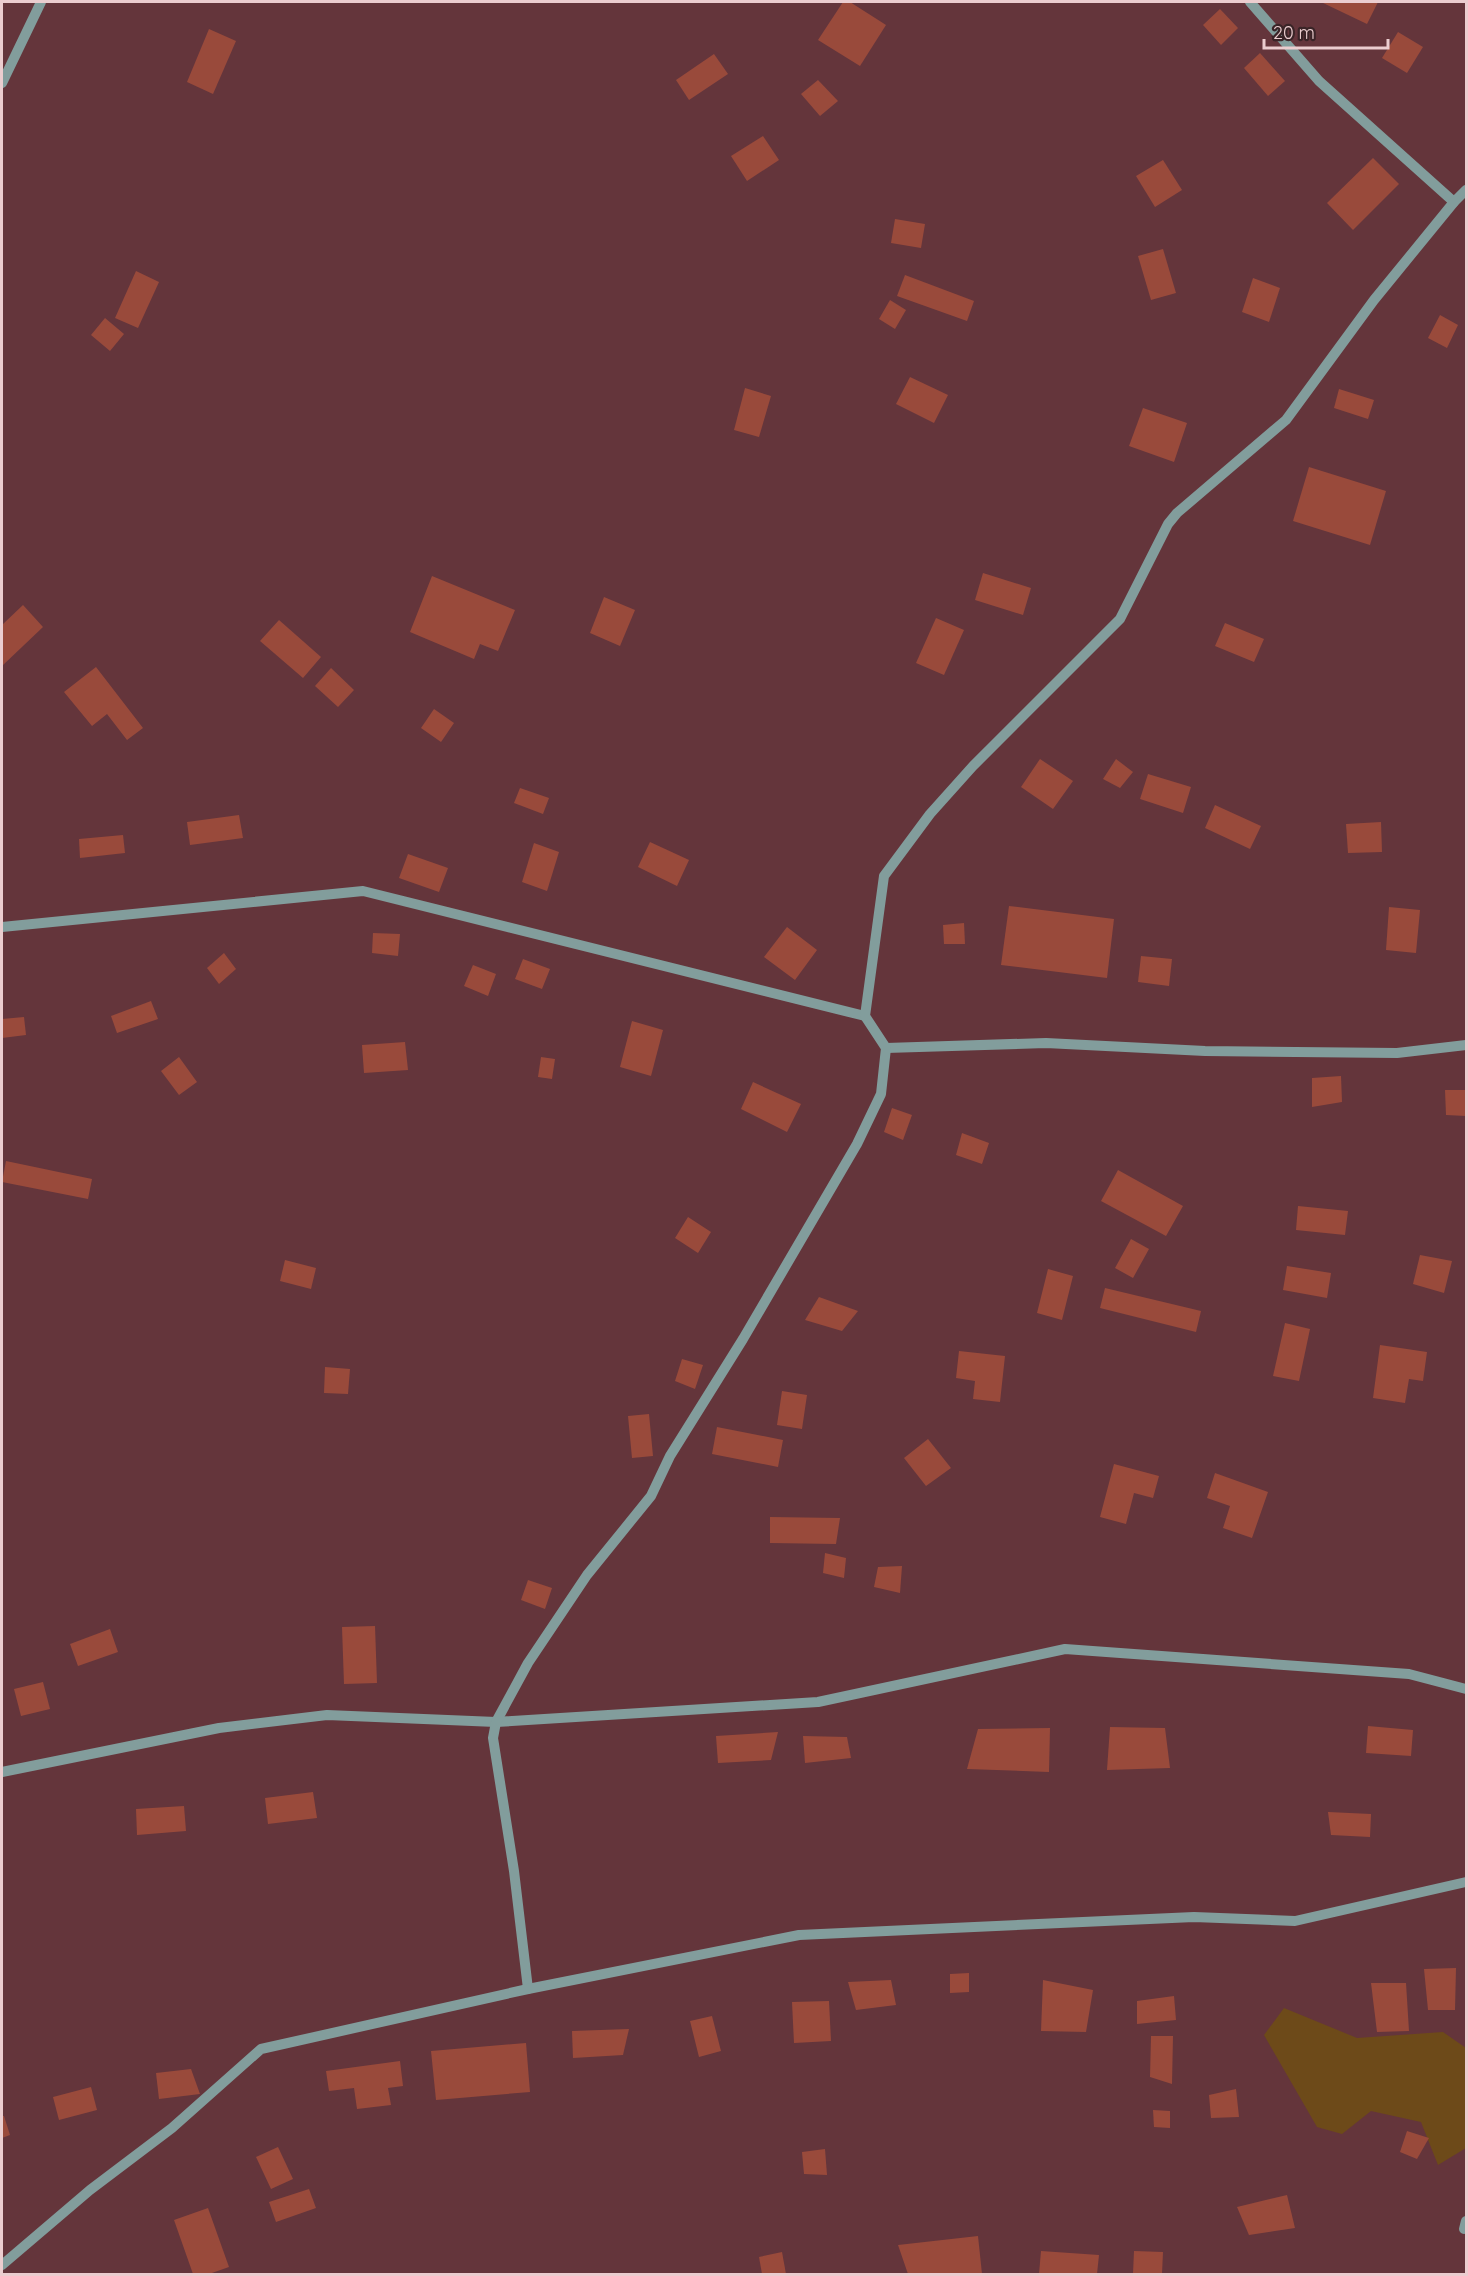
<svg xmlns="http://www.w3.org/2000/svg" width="1468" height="2276" font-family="Quicksand,sans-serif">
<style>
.green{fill:#6d4a19}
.building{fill:#994a3b}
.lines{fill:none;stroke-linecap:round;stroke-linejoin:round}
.minor{stroke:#829d9c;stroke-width:10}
</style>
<rect width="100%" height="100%" fill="#64353b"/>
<!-- green -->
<path class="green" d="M 1284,2008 L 1357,2038 L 1443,2032 L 1466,2048 L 1466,2148 L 1438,2165 L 1421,2122 L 1371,2111 L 1342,2134 L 1317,2127 L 1264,2035 Z"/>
<!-- building -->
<g class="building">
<path d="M 843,2 L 850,2 L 886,25 L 860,66 L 818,40 Z"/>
<path d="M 1321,2 L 1378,2 L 1367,24 Z"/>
<path d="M 1220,9 L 1238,28 L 1221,45 L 1203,25 Z"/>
<path d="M 209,29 L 236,41 L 213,94 L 187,82 Z"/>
<path d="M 1398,32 L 1423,47 L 1407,73 L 1382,58 Z"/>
<path d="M 1260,53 L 1285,81 L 1268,96 L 1244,68 Z"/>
<path d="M 714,54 L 728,74 L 689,100 L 676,80 Z"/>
<path d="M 818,80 L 838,101 L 820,116 L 801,94 Z"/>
<path d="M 763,136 L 779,160 L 747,181 L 731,156 Z"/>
<path d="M 1373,158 L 1399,184 L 1353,230 L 1327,203 Z"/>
<path d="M 1163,160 L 1182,190 L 1155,207 L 1136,176 Z"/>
<path d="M 895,219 L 925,224 L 921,248 L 891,243 Z"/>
<path d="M 1163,249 L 1176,293 L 1151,300 L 1138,256 Z"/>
<path d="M 136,271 L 159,282 L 138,328 L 115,318 Z"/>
<path d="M 905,275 L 974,301 L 967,321 L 897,296 Z"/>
<path d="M 1253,278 L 1280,288 L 1269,322 L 1242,312 Z"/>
<path d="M 890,300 L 906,310 L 895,329 L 879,319 Z"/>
<path d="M 1440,315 L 1458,325 L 1447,348 L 1428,338 Z"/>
<path d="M 105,318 L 124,334 L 110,351 L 91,335 Z"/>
<path d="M 910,377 L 948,395 L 934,423 L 896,404 Z"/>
<path d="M 745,388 L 771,396 L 759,437 L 734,430 Z"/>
<path d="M 1339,389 L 1374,400 L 1368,419 L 1334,408 Z"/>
<path d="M 1143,408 L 1187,423 L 1174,462 L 1129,446 Z"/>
<path d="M 1309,467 L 1386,491 L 1370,545 L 1293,521 Z"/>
<path d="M 983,573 L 1031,588 L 1023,615 L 975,600 Z"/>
<path d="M 432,576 L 515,610 L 498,651 L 480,644 L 474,659 L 410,632 Z"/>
<path d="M 604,597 L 635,610 L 620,646 L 590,633 Z"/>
<path d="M 23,605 L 43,627 L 2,666 L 2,625 Z"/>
<path d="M 936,618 L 964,630 L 944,675 L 916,663 Z"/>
<path d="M 279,620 L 321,657 L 303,678 L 260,641 Z"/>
<path d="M 1225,623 L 1264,639 L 1254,662 L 1215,646 Z"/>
<path d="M 96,667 L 143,728 L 127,740 L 107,714 L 92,726 L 64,692 Z"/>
<path d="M 331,668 L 354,690 L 338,707 L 315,686 Z"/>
<path d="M 434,709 L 454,723 L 441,742 L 421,728 Z"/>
<path d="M 1040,759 L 1073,781 L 1053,809 L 1021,787 Z"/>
<path d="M 1116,759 L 1133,772 L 1120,788 L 1103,779 Z"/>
<path d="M 1148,774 L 1191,787 L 1183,813 L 1140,799 Z"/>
<path d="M 520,788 L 549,798 L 543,814 L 514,803 Z"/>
<path d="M 1215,805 L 1261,826 L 1250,849 L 1205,828 Z"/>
<path d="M 239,815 L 243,838 L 190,845 L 187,822 Z"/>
<path d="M 1381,822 L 1382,852 L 1348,853 L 1346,824 Z"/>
<path d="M 123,835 L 125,853 L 80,858 L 79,839 Z"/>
<path d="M 650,842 L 689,860 L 677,886 L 638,867 Z"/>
<path d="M 534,843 L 559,852 L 547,891 L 522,882 Z"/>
<path d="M 408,854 L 448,868 L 439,892 L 399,878 Z"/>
<path d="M 1009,906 L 1114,919 L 1107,978 L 1001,965 Z"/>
<path d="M 1389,907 L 1420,910 L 1416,953 L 1386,950 Z"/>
<path d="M 964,923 L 965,944 L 944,944 L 943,925 Z"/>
<path d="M 787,927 L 817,950 L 795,980 L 764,957 Z"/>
<path d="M 373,933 L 400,934 L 398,956 L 372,953 Z"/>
<path d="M 224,953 L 236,969 L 219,984 L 207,968 Z"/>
<path d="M 1141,956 L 1172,959 L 1169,986 L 1138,982 Z"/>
<path d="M 523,959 L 550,969 L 542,989 L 515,979 Z"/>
<path d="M 473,965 L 496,974 L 488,996 L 464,986 Z"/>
<path d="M 151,1001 L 158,1019 L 117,1033 L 111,1016 Z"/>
<path d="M 24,1017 L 26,1035 L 2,1038 L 2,1019 Z"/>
<path d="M 632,1021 L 663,1030 L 651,1076 L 620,1067 Z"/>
<path d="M 405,1042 L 408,1070 L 364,1073 L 362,1045 Z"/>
<path d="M 179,1057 L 197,1082 L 179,1095 L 161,1071 Z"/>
<path d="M 541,1057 L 555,1059 L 552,1079 L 538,1077 Z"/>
<path d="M 1341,1076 L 1342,1102 L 1312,1107 L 1312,1078 Z"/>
<path d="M 753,1082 L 801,1104 L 787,1132 L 741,1109 Z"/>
<path d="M 1445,1090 L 1466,1090 L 1466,1116 L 1446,1115 Z"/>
<path d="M 892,1108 L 912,1115 L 903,1140 L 884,1132 Z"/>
<path d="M 962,1133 L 989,1143 L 982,1164 L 956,1155 Z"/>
<path d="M 6,1161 L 92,1179 L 88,1199 L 2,1182 Z"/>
<path d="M 1118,1170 L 1183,1206 L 1166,1236 L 1101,1201 Z"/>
<path d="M 1298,1206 L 1348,1211 L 1345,1235 L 1296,1230 Z"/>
<path d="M 688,1217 L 711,1232 L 698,1253 L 675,1238 Z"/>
<path d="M 1131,1239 L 1149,1249 L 1133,1278 L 1115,1268 Z"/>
<path d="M 1420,1255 L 1452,1261 L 1444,1293 L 1413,1284 Z"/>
<path d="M 285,1260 L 316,1268 L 311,1289 L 280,1281 Z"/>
<path d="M 1287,1266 L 1331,1273 L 1327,1298 L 1283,1290 Z"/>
<path d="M 1048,1269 L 1073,1276 L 1062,1320 L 1037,1313 Z"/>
<path d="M 1105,1288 L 1201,1311 L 1196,1332 L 1100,1308 Z"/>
<path d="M 819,1297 L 858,1311 L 842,1331 L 805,1320 Z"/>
<path d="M 1285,1323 L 1310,1329 L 1299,1381 L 1273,1376 Z"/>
<path d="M 1380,1345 L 1427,1352 L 1423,1381 L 1409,1379 L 1405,1403 L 1373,1398 Z"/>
<path d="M 959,1351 L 1005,1356 L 1000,1402 L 973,1399 L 975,1381 L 956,1378 Z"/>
<path d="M 682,1359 L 703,1365 L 695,1389 L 675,1381 Z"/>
<path d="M 325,1367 L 350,1369 L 348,1394 L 324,1393 Z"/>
<path d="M 782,1391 L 807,1395 L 802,1429 L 777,1425 Z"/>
<path d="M 649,1414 L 653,1456 L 632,1458 L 628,1416 Z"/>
<path d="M 717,1427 L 783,1440 L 778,1467 L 712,1454 Z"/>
<path d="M 928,1439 L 951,1468 L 926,1486 L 904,1458 Z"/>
<path d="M 1114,1464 L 1159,1476 L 1153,1498 L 1134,1493 L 1126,1524 L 1100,1517 Z"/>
<path d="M 1215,1473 L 1268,1492 L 1252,1538 L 1223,1528 L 1230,1506 L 1207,1498 Z"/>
<path d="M 770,1517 L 840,1518 L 836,1544 L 770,1543 Z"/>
<path d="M 825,1553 L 846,1558 L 844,1578 L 823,1573 Z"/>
<path d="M 902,1566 L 900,1593 L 874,1587 L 878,1567 Z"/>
<path d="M 528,1580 L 552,1588 L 545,1609 L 521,1600 Z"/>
<path d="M 375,1626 L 377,1683 L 344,1684 L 342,1627 Z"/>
<path d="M 110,1629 L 118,1652 L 78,1666 L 70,1644 Z"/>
<path d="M 43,1682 L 50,1709 L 21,1716 L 14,1689 Z"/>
<path d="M 1368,1726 L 1413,1730 L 1411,1756 L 1366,1753 Z"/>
<path d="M 1110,1727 L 1165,1728 L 1170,1768 L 1107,1770 Z"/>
<path d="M 1050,1728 L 1049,1772 L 967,1769 L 978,1729 Z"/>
<path d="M 778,1732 L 771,1760 L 718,1763 L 716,1736 Z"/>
<path d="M 803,1736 L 847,1737 L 851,1758 L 805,1763 Z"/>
<path d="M 313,1792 L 317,1818 L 268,1824 L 265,1798 Z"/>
<path d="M 184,1806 L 186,1831 L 137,1835 L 136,1809 Z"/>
<path d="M 1328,1812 L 1371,1814 L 1370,1837 L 1331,1835 Z"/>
<path d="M 1456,1968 L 1455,2010 L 1428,2010 L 1424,1969 Z"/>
<path d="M 969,1973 L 969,1992 L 950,1993 L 950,1974 Z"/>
<path d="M 891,1980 L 896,2005 L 856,2010 L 848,1982 Z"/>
<path d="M 1043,1980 L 1093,1990 L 1086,2032 L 1041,2031 Z"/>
<path d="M 1371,1983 L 1406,1983 L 1409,2031 L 1377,2032 Z"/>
<path d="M 1174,1996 L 1176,2020 L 1137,2024 L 1137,2001 Z"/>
<path d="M 829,2001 L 831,2041 L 794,2043 L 792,2002 Z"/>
<path d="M 712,2016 L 721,2051 L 699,2057 L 690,2021 Z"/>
<path d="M 629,2029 L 623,2055 L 573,2058 L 572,2031 Z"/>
<path d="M 1151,2036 L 1173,2036 L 1172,2084 L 1150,2077 Z"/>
<path d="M 526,2043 L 530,2092 L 436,2100 L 431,2051 Z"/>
<path d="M 400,2061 L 403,2086 L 388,2088 L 391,2105 L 357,2109 L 354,2088 L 329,2091 L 326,2071 Z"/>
<path d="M 191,2069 L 200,2094 L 159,2099 L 156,2073 Z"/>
<path d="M 91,2087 L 97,2110 L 59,2120 L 53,2097 Z"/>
<path d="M 1236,2089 L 1239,2117 L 1211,2118 L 1209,2095 Z"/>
<path d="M 1153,2110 L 1170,2111 L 1170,2128 L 1154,2127 Z"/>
<path d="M 2,2116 L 4,2116 L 10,2135 L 2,2138 Z"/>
<path d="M 1407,2131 L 1429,2138 L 1417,2159 L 1400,2152 Z"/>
<path d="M 278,2147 L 293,2179 L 271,2189 L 256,2157 Z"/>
<path d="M 825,2149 L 827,2175 L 804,2174 L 802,2152 Z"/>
<path d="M 309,2189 L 316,2208 L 276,2222 L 269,2202 Z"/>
<path d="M 1287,2195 L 1295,2228 L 1249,2235 L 1237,2207 Z"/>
<path d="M 208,2208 L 229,2267 L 209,2274 L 193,2274 L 174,2220 Z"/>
<path d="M 978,2236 L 982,2274 L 908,2274 L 898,2245 Z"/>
<path d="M 1041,2251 L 1099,2255 L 1097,2274 L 1039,2274 Z"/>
<path d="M 1134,2251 L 1163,2252 L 1162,2274 L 1133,2274 Z"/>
<path d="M 782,2252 L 786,2274 L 762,2274 L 759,2257 Z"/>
</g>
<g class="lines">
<!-- minor -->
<g class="minor">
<path d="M 1250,2 L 1319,81 L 1454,202"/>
<path d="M 2,83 L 41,2"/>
<path d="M 2,927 L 363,891 L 865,1016"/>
<path d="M 886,1048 L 1046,1043 L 1205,1051 L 1397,1053 L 1466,1045"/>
<path d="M 2,1772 L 219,1728 L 327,1715 L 496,1722 L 818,1702 L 1065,1649 L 1409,1674 L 1466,1689"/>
<path d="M 528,1989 L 514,1871 L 493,1738 L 496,1722 L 528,1663 L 587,1575 L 651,1496 L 670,1456 L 743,1339 L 857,1144 L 881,1094 L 886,1048 L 865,1016 L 884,876 L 930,814 L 973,766 L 1120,619 L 1168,524 L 1177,513 L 1286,420 L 1374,300 L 1454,202 L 1466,190"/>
<path d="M 1464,2229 L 1466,2221"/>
<path d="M 2,2265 L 90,2190 L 172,2128 L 261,2049 L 528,1989 L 799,1935 L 1194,1917 L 1295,1921 L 1466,1882"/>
</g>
</g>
<!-- border -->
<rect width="1468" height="2276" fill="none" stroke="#ebcdcf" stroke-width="6"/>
<!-- scale -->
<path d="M1264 39v9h124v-9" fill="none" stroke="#ebcdcf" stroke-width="3"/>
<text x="1273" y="39" font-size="18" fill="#ebcdcf" stroke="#3a2427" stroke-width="4.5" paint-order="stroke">20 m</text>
</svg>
